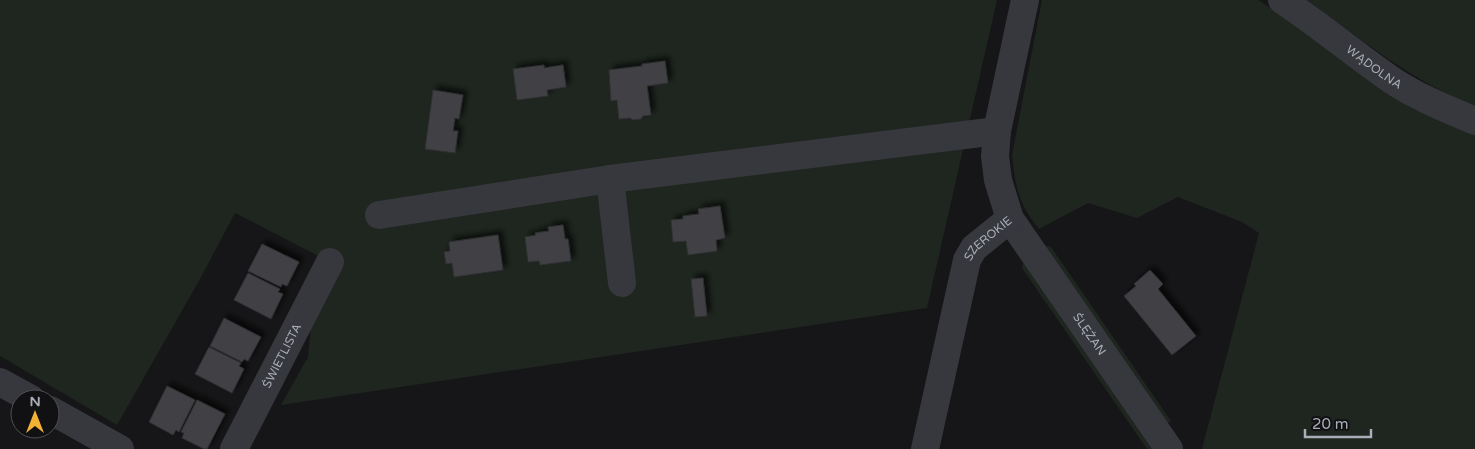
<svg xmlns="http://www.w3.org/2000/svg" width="1475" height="449" font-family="'Varela Round',sans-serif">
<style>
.green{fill:#1e261f}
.building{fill:#404145;stroke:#303034;filter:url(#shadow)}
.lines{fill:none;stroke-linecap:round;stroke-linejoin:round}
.minor{stroke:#37383d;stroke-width:28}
.labels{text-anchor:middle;stroke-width:4;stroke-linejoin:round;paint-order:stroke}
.street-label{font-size:12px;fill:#a8adb8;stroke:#111113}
</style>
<defs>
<filter id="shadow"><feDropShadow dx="4.5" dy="-4.5" stdDeviation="2.5" flood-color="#0009"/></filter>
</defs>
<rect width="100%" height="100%" fill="#161618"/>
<!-- green -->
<g class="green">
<path d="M 0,0 L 997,0 L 927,308 L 281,405 L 308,357 L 311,326 L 330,262 L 235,213 L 200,279 L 117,425 L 0,356 Z"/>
<path d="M 1042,0 L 1258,0 L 1310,33 L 1413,109 L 1475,131 L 1475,449 L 1202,449 L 1259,233 L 1242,222 L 1178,197 L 1137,218 L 1088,203 L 1039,229 C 1019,205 1015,186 1012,155 Z"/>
<path d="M 1307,0 L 1475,0 L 1475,107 C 1413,81 1360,39 1307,0 Z"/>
<path d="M 1047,246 L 1051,247 L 1171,421 L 1165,424 L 1043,249 Z"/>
<path d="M 1026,260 L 1156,449 L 1147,449 L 1022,268 L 1023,263 Z"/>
</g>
<!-- building -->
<g class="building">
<path d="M 665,61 L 668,83 L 647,86 L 651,115 L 643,116 L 641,119 L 633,120 L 630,118 L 619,119 L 617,100 L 611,101 L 609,70 L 642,66 L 642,64 Z"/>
<path d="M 544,65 L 544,68 L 563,65 L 566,87 L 547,90 L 548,96 L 517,100 L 513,69 Z"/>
<path d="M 433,90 L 463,95 L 459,119 L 455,118 L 453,131 L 458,131 L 455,153 L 425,149 Z"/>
<path d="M 720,206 L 725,238 L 716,240 L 717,251 L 688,255 L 686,241 L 673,242 L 671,220 L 683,219 L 683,216 L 699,214 L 698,209 Z"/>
<path d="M 563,225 L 565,239 L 568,239 L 571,261 L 540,265 L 539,261 L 528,262 L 525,237 L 536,235 L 535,233 L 549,231 L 548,227 Z"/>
<path d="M 498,235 L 503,270 L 454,277 L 452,263 L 446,264 L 444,252 L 450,251 L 449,242 Z"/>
<path d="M 262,244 L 299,262 L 287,286 L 282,284 L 281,287 L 248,271 Z"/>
<path d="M 1150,270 L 1163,284 L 1158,289 L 1196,336 L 1172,355 L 1124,296 L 1136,286 L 1134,284 Z"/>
<path d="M 248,273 L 280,289 L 278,292 L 283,294 L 271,319 L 234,300 Z"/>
<path d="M 703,278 L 707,316 L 695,317 L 691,279 Z"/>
<path d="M 224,318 L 261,337 L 248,361 L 244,359 L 242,362 L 210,346 Z"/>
<path d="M 209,347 L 241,363 L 239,366 L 244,369 L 232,393 L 195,374 Z"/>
<path d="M 167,386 L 195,400 L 179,432 L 176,430 L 173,435 L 149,422 Z"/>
<path d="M 197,400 L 225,414 L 207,449 L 204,449 L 182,438 L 184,433 L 181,432 Z"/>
</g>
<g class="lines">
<!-- minor -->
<g class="minor">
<path id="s1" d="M 1025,0 L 997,131 L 995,156 L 998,180 L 1010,219 L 1169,449"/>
<path id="s2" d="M 1282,0 C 1320,25 1355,55 1393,81 C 1419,98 1447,109 1475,121"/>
<path d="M 610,179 L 622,283"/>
<path d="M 379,215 L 610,179 L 997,131"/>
<path d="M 0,382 L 31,399"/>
<path d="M 50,410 L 120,449"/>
<path id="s3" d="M 234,449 L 330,262"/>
<path id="s4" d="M 925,449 L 967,260 L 974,248 L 1010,219"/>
</g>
</g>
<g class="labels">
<!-- street labels -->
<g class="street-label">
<text dy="4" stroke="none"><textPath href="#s2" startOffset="114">WĄDOLNA</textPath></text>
<text dy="4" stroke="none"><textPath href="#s4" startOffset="224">SZEROKIE</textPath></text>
<text dy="4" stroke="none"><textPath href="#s1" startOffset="364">ŚLĘŻAN</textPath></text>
<text dy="4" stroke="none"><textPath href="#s3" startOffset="105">ŚWIETLISTA</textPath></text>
</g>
</g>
<!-- north arrow -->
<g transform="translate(35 414)"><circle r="24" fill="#111113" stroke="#4d4f55"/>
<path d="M0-4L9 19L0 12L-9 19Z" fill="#f2b134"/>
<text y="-8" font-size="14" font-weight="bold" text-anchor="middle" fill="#a8adb8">N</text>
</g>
<!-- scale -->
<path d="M1305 429v8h66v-8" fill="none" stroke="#a8adb8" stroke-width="2.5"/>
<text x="1312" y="429" font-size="15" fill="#a8adb8" stroke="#111113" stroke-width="4" paint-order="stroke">20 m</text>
</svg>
